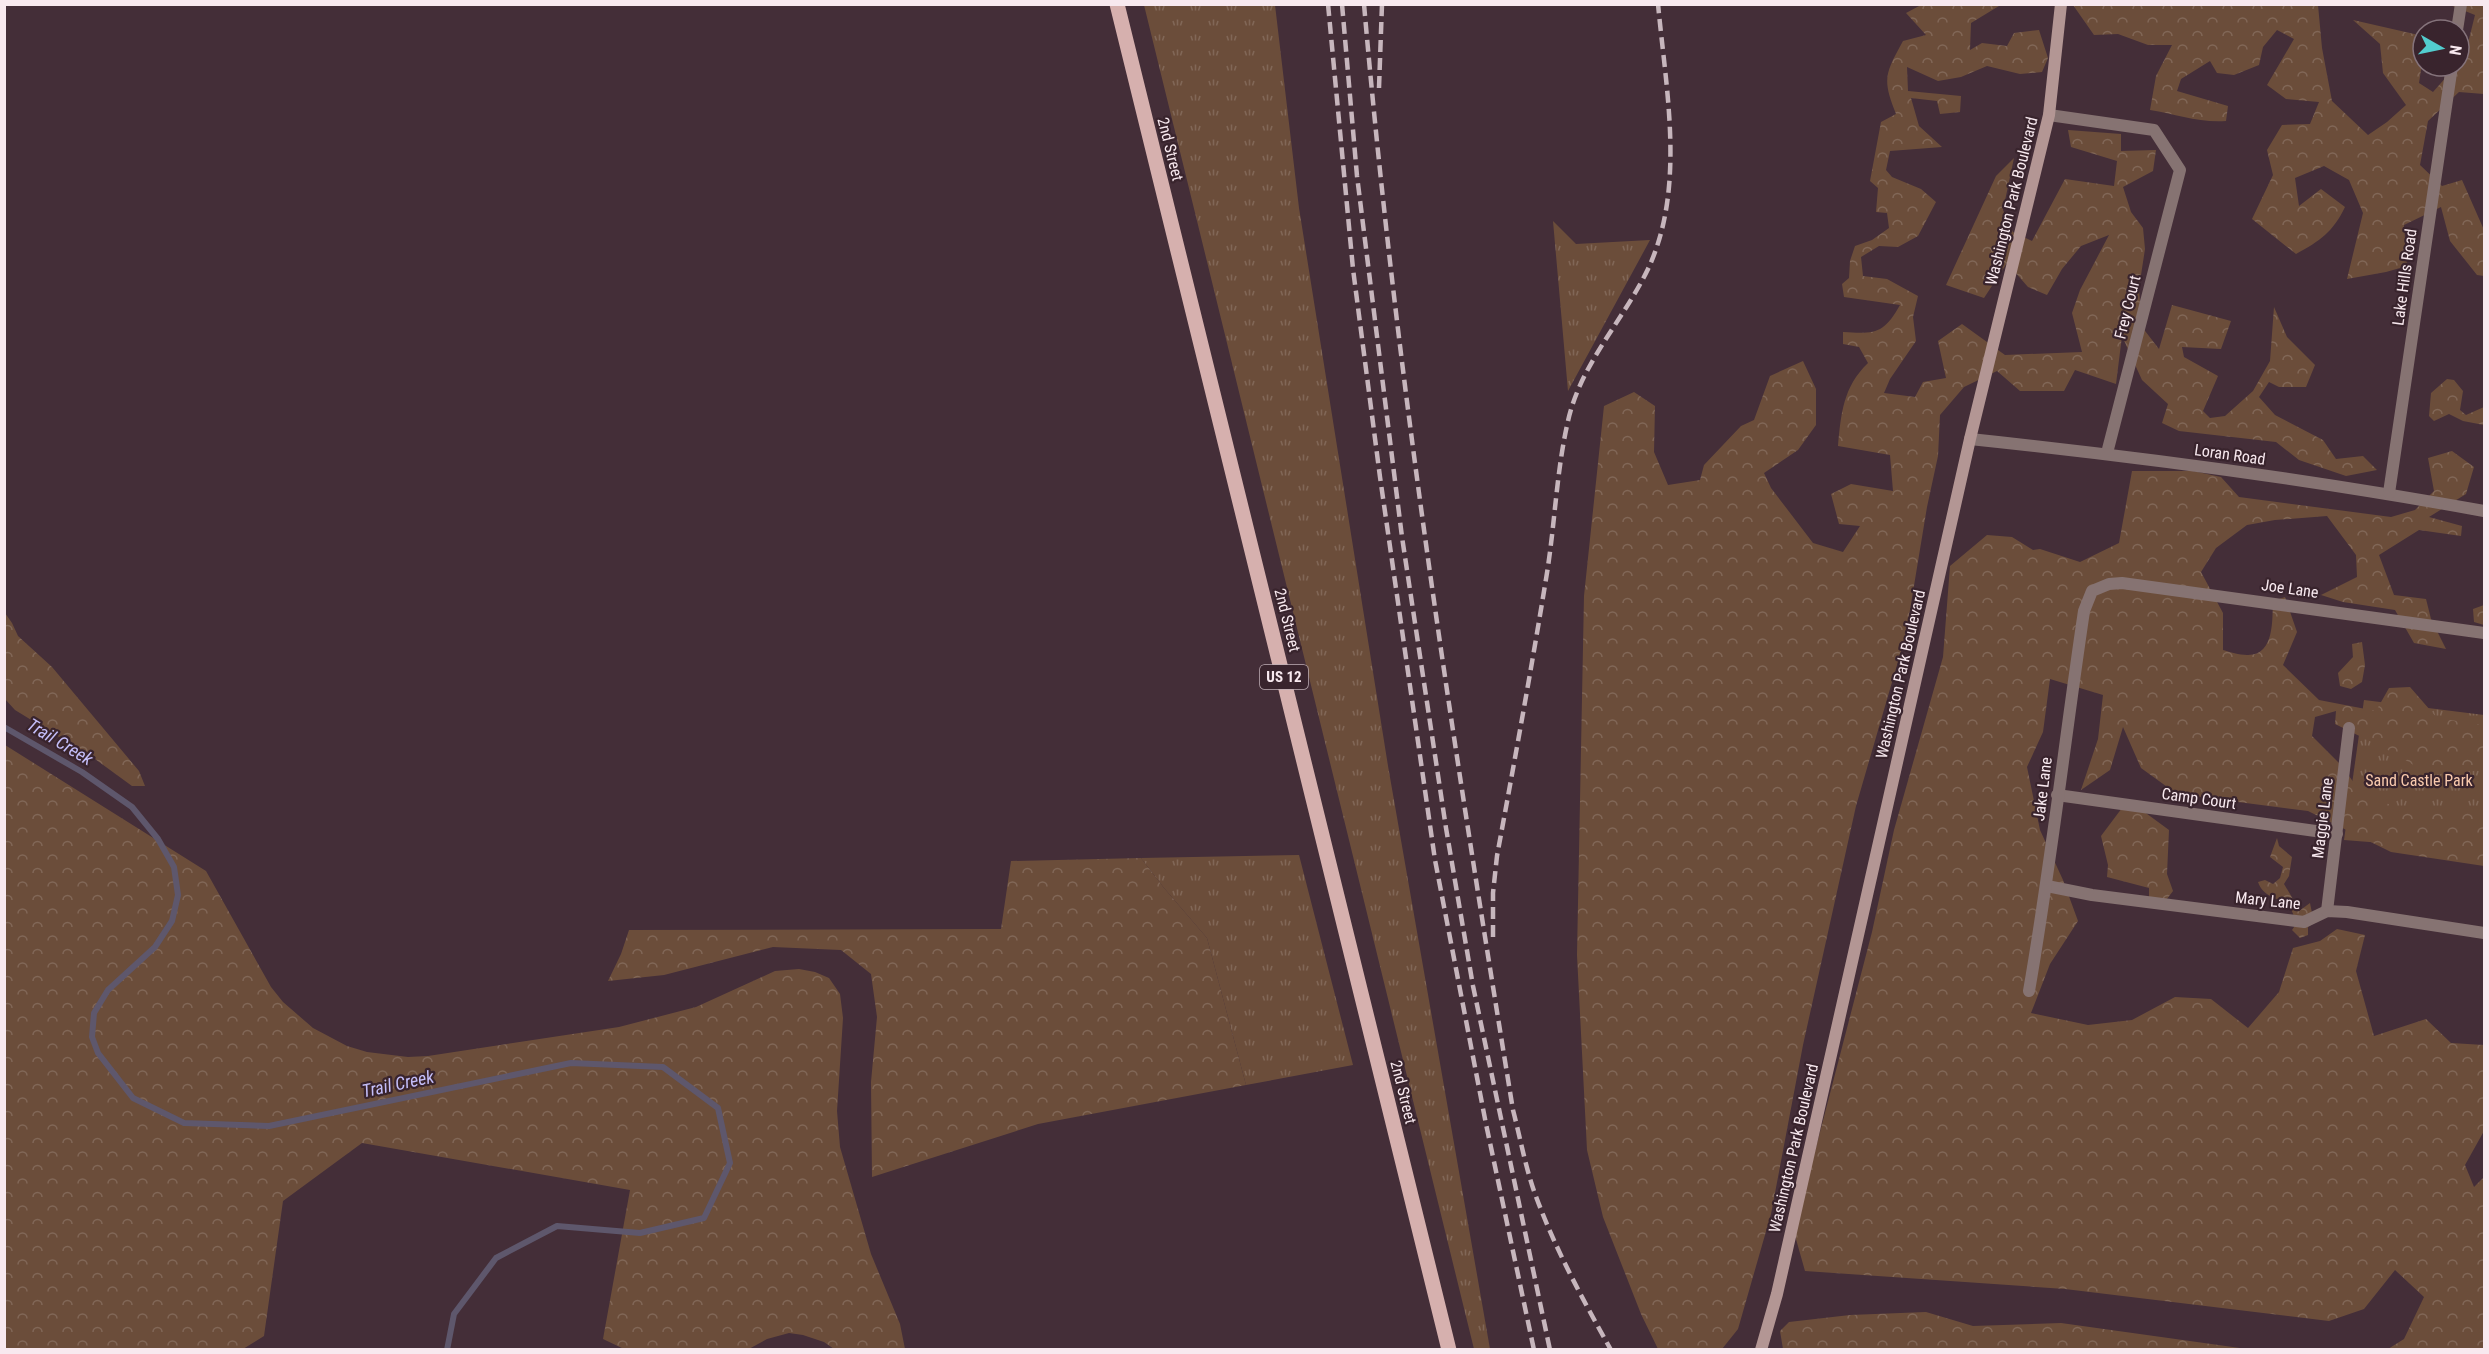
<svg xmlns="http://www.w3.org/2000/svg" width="2489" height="1354" font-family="'Roboto Condensed',sans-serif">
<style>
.grass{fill:url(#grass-tufts)}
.forest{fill:url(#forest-crowns)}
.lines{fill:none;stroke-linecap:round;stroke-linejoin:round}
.stream{stroke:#5e576c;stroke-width:6}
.street{stroke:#867372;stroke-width:12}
.secondary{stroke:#b39694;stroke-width:12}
.primary{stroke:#d6b0ae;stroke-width:15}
.rail{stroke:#c7b6bd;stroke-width:4.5;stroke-dasharray:12 6;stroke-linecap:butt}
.labels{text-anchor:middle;stroke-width:4.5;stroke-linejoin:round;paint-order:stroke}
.shield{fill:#39242d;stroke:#bfaeb5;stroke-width:1.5}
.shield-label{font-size:15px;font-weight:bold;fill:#f8e9ef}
.street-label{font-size:16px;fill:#f8e9ef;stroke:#39242d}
.park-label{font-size:16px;fill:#facbae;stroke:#39242d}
.water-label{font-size:18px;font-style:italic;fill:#c4bef9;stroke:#39242d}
</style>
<defs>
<pattern id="grass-tufts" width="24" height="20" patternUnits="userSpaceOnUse" patternTransform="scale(1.5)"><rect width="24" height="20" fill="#6b4d3a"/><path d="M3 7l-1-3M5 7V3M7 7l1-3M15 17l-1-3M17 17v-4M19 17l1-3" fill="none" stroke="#816757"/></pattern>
<pattern id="forest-crowns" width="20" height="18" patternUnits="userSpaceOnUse" patternTransform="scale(1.5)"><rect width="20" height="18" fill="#6b4d3a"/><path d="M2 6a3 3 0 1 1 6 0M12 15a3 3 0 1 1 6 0" fill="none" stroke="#816757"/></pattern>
</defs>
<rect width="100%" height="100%" fill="#442e38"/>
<!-- grass -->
<g class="grass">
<path d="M 1144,5 L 1275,5 L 1299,208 L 1388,766 L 1490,1349 L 1474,1349 Z"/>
<path d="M 1553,221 L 1576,244 L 1650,240 L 1568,391 Z"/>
<path d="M 2364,700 L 2484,715 L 2484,851 L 2344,840 Z"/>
<path d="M 1299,855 L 1353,1065 L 1246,1085 L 1207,938 L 1164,888 L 1141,858 Z"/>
</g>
<!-- forest -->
<g class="forest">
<path d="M 1921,5 L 1997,5 L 1999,6 L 1971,23 L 1970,50 L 1982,43 L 2007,46 L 2014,33 L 2039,30 L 2048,58 L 2042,72 L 2020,74 L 1987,66 L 1961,77 L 1938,81 L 1907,67 L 1908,91 L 1961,96 L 1960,112 L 1940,114 L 1937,101 L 1911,98 L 1919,126 L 1942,147 L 1890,151 L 1886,170 L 1892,177 L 1921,189 L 1936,202 L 1918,236 L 1898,247 L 1879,246 L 1861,257 L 1863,276 L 1887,279 L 1918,296 L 1913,317 L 1916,341 L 1890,379 L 1884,393 L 1915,397 L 1923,382 L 1946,378 L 1938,341 L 1962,324 L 2005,355 L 2082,352 L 2072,313 L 2080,290 L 2109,235 L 2081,246 L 2062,269 L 2047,295 L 2028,287 L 2007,263 L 1984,298 L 1946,285 L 1996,176 L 2014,158 L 2003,210 L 2013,232 L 2032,241 L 2065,179 L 2114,186 L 2117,161 L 2071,147 L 2068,130 L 2121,134 L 2121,151 L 2156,150 L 2153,171 L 2123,187 L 2131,212 L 2143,228 L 2145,249 L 2139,288 L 2142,327 L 2159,349 L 2172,305 L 2231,321 L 2221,349 L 2182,347 L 2184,357 L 2218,376 L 2203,411 L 2210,418 L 2225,416 L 2253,391 L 2270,361 L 2274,307 L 2287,337 L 2315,365 L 2306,387 L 2279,387 L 2269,382 L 2259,397 L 2275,415 L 2323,440 L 2336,459 L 2363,456 L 2377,470 L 2346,476 L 2299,460 L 2276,442 L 2179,431 L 2162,423 L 2168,404 L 2142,380 L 2122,336 L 2116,384 L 2075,370 L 2064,391 L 2020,391 L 1997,371 L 1964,387 L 1940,415 L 1938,456 L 1927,507 L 1906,634 L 1856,806 L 1803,1045 L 1771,1214 L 1738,1329 L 1722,1349 L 1658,1349 L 1641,1314 L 1603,1217 L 1587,1150 L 1577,955 L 1584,596 L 1604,406 L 1634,392 L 1655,406 L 1654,452 L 1668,485 L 1700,480 L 1704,465 L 1741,426 L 1754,420 L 1770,376 L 1803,361 L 1816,389 L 1816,425 L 1798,450 L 1764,473 L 1771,488 L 1813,543 L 1843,552 L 1860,526 L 1839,524 L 1831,494 L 1851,484 L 1893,491 L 1890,455 L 1838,446 C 1841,414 1843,387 1868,363 L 1859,347 L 1843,344 L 1843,332 C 1875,334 1884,334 1900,305 L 1844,297 L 1842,284 L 1849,278 L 1850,261 L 1855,246 L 1872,240 L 1889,228 L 1887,213 L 1876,212 L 1878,188 L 1870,181 L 1881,122 L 1896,114 C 1882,79 1885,74 1903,41 L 1926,35 L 1906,13 Z"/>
<path d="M 2073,5 L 2318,5 L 2322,48 L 2332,101 L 2368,135 L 2387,122 L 2406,105 L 2383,73 L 2380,44 L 2353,20 L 2423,36 L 2423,57 L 2419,83 L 2433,92 L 2456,66 L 2459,66 L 2459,62 L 2465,55 L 2475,15 L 2450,5 L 2484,5 L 2484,94 L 2459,92 L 2428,121 L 2420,165 L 2442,186 L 2462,180 L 2484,230 L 2484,276 L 2477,275 L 2450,241 L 2441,207 L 2404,225 L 2407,266 L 2386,272 L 2347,279 L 2363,213 L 2349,180 L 2324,166 L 2295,178 L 2299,206 L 2321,189 L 2345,207 C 2333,232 2320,241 2296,254 L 2252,219 L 2273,175 L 2267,150 L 2282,125 L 2310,124 L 2319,102 L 2286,99 L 2267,85 L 2294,39 L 2277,30 L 2263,47 L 2259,65 L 2234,75 L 2217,73 L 2210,61 L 2181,79 L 2177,91 L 2228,106 L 2226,121 C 2199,123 2176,114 2150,110 L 2156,76 L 2172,45 L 2148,45 L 2118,34 L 2094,35 Z"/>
<path d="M 2447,379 L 2454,380 L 2463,391 L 2460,410 L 2466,415 L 2484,407 L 2484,425 L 2463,421 L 2449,414 L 2434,421 L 2429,416 L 2431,393 Z"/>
<path d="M 2452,451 L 2474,467 L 2466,494 L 2429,517 L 2462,526 L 2461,536 L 2419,530 L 2379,555 L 2394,595 L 2426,599 L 2431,619 L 2446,649 L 2414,643 L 2395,610 L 2343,602 L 2321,595 L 2357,577 L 2356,555 L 2327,516 L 2275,520 L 2247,525 L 2216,548 L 2201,572 L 2223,613 L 2223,650 C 2230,652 2239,655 2247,655 C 2275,656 2272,619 2273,601 L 2285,597 L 2297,632 L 2283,665 L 2319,700 L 2376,711 L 2389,688 L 2410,687 L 2437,718 L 2484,725 L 2484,770 L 2429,775 L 2396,754 L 2335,724 L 2336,711 L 2315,717 L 2312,736 L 2341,765 L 2365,798 L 2428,814 L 2481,811 L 2484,807 L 2484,866 L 2391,852 L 2308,811 L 2177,794 L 2141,768 L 2123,727 L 2110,770 L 2081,790 L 2098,739 L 2103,695 L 2050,679 L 2043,732 L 2027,767 L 2040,830 L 2063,880 L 2078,921 L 2050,964 L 2031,1013 L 2088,1025 L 2132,1020 L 2175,997 L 2211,999 L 2248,1028 L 2279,992 L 2293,948 L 2320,941 L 2337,929 L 2365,935 L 2356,971 L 2374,1036 L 2426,1019 L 2451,1043 L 2484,1045 L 2484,1131 L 2465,1165 L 2474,1187 L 2484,1177 L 2484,1349 L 2388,1349 L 2404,1339 L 2424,1297 L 2395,1270 L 2364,1309 L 2329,1321 L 2065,1289 L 1805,1271 L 1794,1232 L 1872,932 L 1894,830 L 1943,657 L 1950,566 L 1987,535 L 2012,537 L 2033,550 L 2040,549 L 2080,562 L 2119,543 L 2132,471 L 2193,471 L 2221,477 L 2239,497 L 2391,517 L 2415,510 L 2434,491 L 2428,458 Z"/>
<path d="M 2484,605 L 2484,625 L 2474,622 L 2473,609 Z"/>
<path d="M 5,613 L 12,623 L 18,636 L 52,667 L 139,771 L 145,786 L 132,786 L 95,759 L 15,710 L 5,699 Z"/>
<path d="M 2362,642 L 2365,665 L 2362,682 L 2351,689 L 2340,686 L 2338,673 L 2353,657 L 2352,644 Z"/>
<path d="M 5,745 L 206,871 L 271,987 L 283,1002 L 313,1028 L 347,1046 L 367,1052 L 408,1057 L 428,1056 L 619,1027 L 696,1007 L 775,971 L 799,969 L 815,972 L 829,978 L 840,994 L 843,1018 L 837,1111 L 840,1147 L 871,1254 L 900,1324 L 905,1349 L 834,1349 L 824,1342 L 803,1335 L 789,1333 L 767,1339 L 747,1350 L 624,1349 L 603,1339 L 630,1190 L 362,1143 L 283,1201 L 264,1336 L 243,1349 L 5,1349 Z"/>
<path d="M 2128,800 L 2169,830 L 2167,874 L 2173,891 L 2160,908 L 2149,907 L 2149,888 L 2107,877 L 2108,865 L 2101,836 Z"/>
<path d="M 2277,838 L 2279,846 L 2292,857 L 2289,876 L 2284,884 L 2293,899 L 2289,903 C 2276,899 2263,896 2258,882 L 2265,880 L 2273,884 L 2280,878 L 2283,867 L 2270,857 Z"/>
<path d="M 1141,858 L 1164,888 L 1207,938 L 1246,1085 L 1038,1124 L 872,1177 L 871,1082 L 877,1017 L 871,974 L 841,950 L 773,947 L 664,975 L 608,981 L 621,954 L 629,930 L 1001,929 L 1011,861 Z"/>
<path d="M 2310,903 L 2314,923 L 2308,927 L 2308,935 L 2300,938 L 2292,930 L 2297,923 L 2291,909 L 2299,911 Z"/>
<path d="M 1926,1312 L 1973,1326 L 2061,1323 L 2247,1349 L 1783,1349 L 1780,1331 L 1789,1322 L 1850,1315 Z"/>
</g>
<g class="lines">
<!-- stream -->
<path class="stream" d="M 4,727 L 82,772 L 132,807 L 158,839 L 174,867 L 178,895 L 172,921 L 155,947 L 108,990 L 94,1013 L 92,1037 L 98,1053 L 133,1098 L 184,1123 L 269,1126 L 571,1063 L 663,1067 L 718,1108 L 730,1163 L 704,1218 L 640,1233 L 557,1226 L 496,1258 L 454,1314 L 447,1350"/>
<!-- street -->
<g class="street">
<path d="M 2457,30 L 2461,4"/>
<path d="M 2049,115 L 2154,130 L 2180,170 L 2107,453"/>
<path d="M 1970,439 C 2142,457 2314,480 2484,511"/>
<path d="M 2389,493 L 2452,66"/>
<path d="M 2057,795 L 2337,834"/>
<path d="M 2047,886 L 2092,895 L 2304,922 L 2327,911 L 2347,912 L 2484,933"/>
<path d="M 2327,911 L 2349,728"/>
<path d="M 2029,991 C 2051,865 2065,738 2084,611 L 2092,591 L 2109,584 L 2122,583 L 2484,633"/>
</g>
<!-- secondary -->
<path class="secondary" d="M 1761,1350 L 1777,1294 L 1970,439 L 2049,115 L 2061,4"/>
<!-- primary -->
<path class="primary" d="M 1117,4 L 1449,1350"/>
<!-- rail -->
<g class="rail">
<path d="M 1328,4 L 1353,269 L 1380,477 L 1435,860 L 1486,1124 L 1534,1350"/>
<path d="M 1342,4 L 1357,176 L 1402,537 L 1446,828 L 1473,986 L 1550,1350"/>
<path d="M 1364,4 C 1396,375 1453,743 1513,1110 C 1520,1137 1525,1165 1534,1191 C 1554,1247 1582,1298 1611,1350"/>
<path d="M 1379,88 L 1382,4"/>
<path d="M 1493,937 L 1493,893 L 1497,856 C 1514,764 1531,671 1546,579 C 1555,526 1556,473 1568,421 C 1581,363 1623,321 1648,269 C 1686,188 1666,90 1658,4"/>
</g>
</g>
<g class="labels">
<!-- shield labels -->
<rect class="shield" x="1260" y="665" width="48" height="24" rx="4.5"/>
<g class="shield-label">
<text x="1284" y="682">US 12</text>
</g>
<!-- street labels -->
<g class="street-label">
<text transform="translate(1171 149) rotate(76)" y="6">2nd Street</text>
<text transform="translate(2011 201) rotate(-76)" y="6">Washington Park Boulevard</text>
<text transform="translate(2404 277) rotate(-82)" y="6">Lake Hills Road</text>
<text transform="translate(2127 307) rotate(-76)" y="6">Frey Court</text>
<text transform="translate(2230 454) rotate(8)" y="6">Loran Road</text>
<text transform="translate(2290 588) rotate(8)" y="6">Joe Lane</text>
<text transform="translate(1288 620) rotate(76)" y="6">2nd Street</text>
<text transform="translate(1900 674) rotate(-77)" y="6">Washington Park Boulevard</text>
<text transform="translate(2042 789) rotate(-83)" y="6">Jake Lane</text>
<text transform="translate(2199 798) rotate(8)" y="6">Camp Court</text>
<text transform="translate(2322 818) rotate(-83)" y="6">Maggie Lane</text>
<text transform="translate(2268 900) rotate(6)" y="6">Mary Lane</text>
<text transform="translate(1404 1092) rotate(76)" y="6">2nd Street</text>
<text transform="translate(1793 1148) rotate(-77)" y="6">Washington Park Boulevard</text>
</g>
<!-- park labels -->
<g class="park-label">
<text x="2419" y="786">Sand Castle Park</text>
</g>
<!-- water labels -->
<g class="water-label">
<text transform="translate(60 742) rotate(31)" y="6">Trail Creek</text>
<text transform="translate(398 1084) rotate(-12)" y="6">Trail Creek</text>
</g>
</g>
<!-- border -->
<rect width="2489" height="1354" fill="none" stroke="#f8e9ef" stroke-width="12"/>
<!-- north arrow -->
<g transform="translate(2441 48) rotate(99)"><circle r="28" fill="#39242d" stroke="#85737b" stroke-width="1.5"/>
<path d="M0-4.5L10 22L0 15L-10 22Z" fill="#52cdce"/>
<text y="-9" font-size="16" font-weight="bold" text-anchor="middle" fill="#f8e9ef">N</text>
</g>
</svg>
